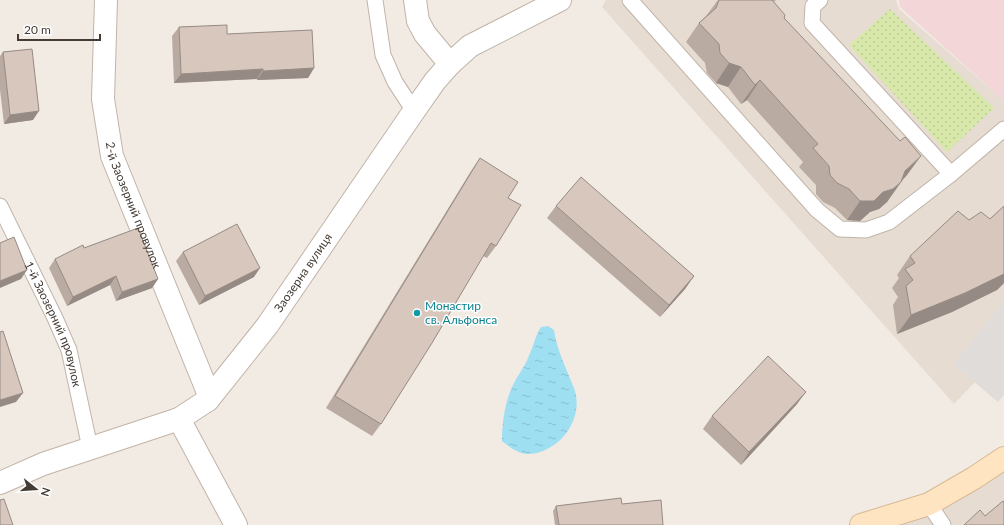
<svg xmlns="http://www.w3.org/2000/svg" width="1004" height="525" font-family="Lato,sans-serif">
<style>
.residential{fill:#e6dcd2}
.medical{fill:#f3d6d8}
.park{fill:url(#park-dots)}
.parking{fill:#e0dcd9}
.water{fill:url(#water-ripples)}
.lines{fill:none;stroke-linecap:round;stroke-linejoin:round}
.service-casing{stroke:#c1b4a9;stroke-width:17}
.minor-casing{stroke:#c1b4a9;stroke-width:24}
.secondary-casing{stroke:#d7b894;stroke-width:24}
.service{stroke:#fff;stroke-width:15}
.minor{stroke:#fff;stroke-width:22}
.secondary{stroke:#ffe4c1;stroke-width:22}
.wall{fill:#b9aba2}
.shaded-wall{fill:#968b84}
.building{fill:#d7c7bc;stroke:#968b84}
.culture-dot{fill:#0f9aa8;stroke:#fff;stroke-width:1.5}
.labels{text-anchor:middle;stroke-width:3;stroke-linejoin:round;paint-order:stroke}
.street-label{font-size:12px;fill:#443b34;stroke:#fff}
.culture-label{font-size:12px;fill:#0d838f;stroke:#fff;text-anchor:start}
</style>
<defs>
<pattern id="park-dots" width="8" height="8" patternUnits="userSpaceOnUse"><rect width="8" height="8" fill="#d8e8ab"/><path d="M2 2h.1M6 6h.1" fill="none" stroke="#bbc894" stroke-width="1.8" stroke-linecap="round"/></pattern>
<pattern id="water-ripples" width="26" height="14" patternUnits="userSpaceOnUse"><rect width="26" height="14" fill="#9edff1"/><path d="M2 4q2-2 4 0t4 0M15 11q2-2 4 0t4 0" fill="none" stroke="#89c0cf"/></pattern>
</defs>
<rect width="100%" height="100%" fill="#f2ebe4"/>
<!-- residential -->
<g class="residential">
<path d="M 606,0 L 896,0 L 899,9 L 1002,99 L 1004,100 L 1004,343 L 981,376 L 954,404 L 602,7 Z"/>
<path d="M 1004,472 L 1004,525 L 875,525 L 976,488 Z"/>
</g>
<!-- medical -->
<path class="medical" d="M 899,0 L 1004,0 L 1004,100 L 1002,99 L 900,7 Z"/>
<!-- park -->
<path class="park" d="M 890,9 L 994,108 L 947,152 L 849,45 Z"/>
<!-- parking -->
<path class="parking" d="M 1004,302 L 1004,395 L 998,402 L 953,364 Z"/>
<!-- water -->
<path class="water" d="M 548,326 L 554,330 C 557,352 568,371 575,391 C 582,416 566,442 543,451 C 526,458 515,452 502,441 C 502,423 505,401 513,385 C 517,376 524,368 528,358 C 533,348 535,336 541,327 Z"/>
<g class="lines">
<!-- service casing -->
<g class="service-casing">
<g id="service">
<path d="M 375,0 L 383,55 L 395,82 L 414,111"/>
<path d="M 630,0 L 817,210 L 840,229 L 866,230 L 889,222 L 951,174 L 1004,129"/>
<path d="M 820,0 L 813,6 L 812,23 L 951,174"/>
<path id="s1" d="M 0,206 L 55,318 L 69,350 L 90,448"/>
<path d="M 929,504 L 943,525"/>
</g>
</g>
<!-- minor casing -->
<g class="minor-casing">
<g id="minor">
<path id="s2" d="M 106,0 L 103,99 L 112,156 L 209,395 L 208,400"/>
<path d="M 415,0 L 418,21 L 425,34 L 450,64"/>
<path d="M 179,419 L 236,525"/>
<path id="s3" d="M 0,483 L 43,464 L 179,419 L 208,400 L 267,326 L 414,111 L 435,81 L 450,64 L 470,46 L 560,0"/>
</g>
</g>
<!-- secondary casing -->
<g class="secondary-casing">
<path id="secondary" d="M 861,525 L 929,504 L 974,478 L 1004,458"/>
</g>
<!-- service -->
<use href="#service" class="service"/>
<!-- minor -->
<use href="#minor" class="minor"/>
<!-- secondary -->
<use href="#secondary" class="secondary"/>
</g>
<!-- wall -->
<g class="wall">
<path d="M 718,0 L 776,0 L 774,2 L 784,18 L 907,175 L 902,181 L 887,202 L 879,209 L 870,212 L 860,221 L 847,220 L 835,208 L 823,202 L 816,194 L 816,185 L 799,167 L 803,162 L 747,100 L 741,104 L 728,87 L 716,83 L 707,73 L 705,63 L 686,42 L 699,23 L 706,16 Z"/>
<path d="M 179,27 L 227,34 L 314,68 L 308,78 L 257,80 L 257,79 L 174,83 L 172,36 Z"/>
<path d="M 3,52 L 33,120 L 4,124 L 0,90 L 0,56 Z"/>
<path d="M 480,158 L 496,246 L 487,258 L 483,256 L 381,424 L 372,436 L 326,408 L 471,171 Z"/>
<path d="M 556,206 L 694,276 L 685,289 L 660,317 L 547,218 Z"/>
<path d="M 1004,206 L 1004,283 L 997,290 L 952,312 L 897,334 L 893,305 L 898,297 L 892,288 L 899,278 L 897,275 L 910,256 L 969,220 L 990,219 Z"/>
<path d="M 84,248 L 158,279 L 152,288 L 116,301 L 110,285 L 67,306 L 49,268 L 55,259 Z"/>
<path d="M 183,252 L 254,277 L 199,305 L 176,261 Z"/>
<path d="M 797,404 L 741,465 L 703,429 L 712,416 Z"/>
<path d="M 622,504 L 663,525 L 555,525 L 553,511 L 556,506 Z"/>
</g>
<!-- shaded-wall -->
<g class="shaded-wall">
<path d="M 729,63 L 741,67 L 728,87 L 716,83 Z"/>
<path d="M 314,68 L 308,78 L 257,80 L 263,71 Z"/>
<path d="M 263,69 L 257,79 L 174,83 L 181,74 Z"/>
<path d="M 760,80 L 747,100 L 741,104 L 755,85 Z"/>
<path d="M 39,111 L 33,120 L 4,124 L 10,115 Z"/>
<path d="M 921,156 L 907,175 L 892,190 L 901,182 L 887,202 L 879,209 L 870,212 L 860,221 L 847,220 L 860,201 L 883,192 Z"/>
<path d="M 260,268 L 254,277 L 199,305 L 205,296 Z"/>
<path d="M 27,270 L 21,279 L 0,288 L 0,281 Z"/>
<path d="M 1004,274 L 1004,283 L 997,290 L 952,312 L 897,334 L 911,315 Z"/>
<path d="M 116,276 L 110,285 L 67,306 L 73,297 Z"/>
<path d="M 694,276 L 685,289 L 660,317 L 669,305 Z"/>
<path d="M 158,279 L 152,288 L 116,301 L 122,292 Z"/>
<path d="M 806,392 L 797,404 L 741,465 L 749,452 Z"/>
<path d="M 23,393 L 16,402 L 0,407 L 0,400 Z"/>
</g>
<!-- building -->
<g class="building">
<path d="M 719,0 L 772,0 L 785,15 L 784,18 L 900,141 L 905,137 L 921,156 L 905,171 L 901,182 L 893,189 L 883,192 L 874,201 L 860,201 L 849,189 L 837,183 L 830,175 L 829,166 L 813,148 L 818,144 L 760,80 L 755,85 L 741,67 L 729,63 L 720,53 L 719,44 L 699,23 L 716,8 Z"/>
<path d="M 227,25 L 227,34 L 312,30 L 314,68 L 263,71 L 263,69 L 181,74 L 179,27 Z"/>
<path d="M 32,49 L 39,111 L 10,115 L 3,52 Z"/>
<path d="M 480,158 L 518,182 L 508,198 L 521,205 L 496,246 L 491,243 L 432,343 L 381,424 L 335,396 Z"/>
<path d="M 581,177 L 694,276 L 669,305 L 556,206 Z"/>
<path d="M 1004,206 L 1004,274 L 965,293 L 911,315 L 906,286 L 913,280 L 905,269 L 915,263 L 910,256 L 958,211 L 969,220 L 981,212 L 990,219 Z"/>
<path d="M 237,224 L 260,268 L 205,296 L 183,252 Z"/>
<path d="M 138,228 L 158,279 L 122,292 L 116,276 L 73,297 L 55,259 L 83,245 L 84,248 Z"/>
<path d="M 14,237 L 27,270 L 0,281 L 0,243 Z"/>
<path d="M 3,331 L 23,393 L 0,400 L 0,332 Z"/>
<path d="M 768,356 L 806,392 L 749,452 L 712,416 Z"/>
<path d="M 621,498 L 622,504 L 661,500 L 663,525 L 559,525 L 556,506 Z"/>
<path d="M 4,499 L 13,525 L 0,525 L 0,500 Z"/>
<path d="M 1003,501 L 1004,502 L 1004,525 L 964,525 L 980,510 L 985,516 Z"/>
</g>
<!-- markers -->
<circle class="culture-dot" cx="417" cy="313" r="4"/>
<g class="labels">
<!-- street labels -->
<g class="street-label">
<text dy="4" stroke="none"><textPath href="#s2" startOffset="210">2-й Заозерний провулок</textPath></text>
<text dy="4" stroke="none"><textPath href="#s3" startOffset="384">Заозерна вулиця</textPath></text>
<text dy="4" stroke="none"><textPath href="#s1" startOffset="130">1-й Заозерний провулок</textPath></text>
</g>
<!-- culture labels -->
<g class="culture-label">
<text x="425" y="310">Монастир<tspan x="425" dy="14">св. Альфонса</tspan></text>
</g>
</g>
<!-- north arrow -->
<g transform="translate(36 489) rotate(107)" stroke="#ffffff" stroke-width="3" paint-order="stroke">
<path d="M0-3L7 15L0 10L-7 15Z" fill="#443b34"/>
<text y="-6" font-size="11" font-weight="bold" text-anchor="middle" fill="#443b34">N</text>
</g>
<!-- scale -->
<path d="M18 34v6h82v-6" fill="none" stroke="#443b34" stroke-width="2"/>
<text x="24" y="34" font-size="12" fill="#443b34" stroke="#ffffff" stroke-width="3" paint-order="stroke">20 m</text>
</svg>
